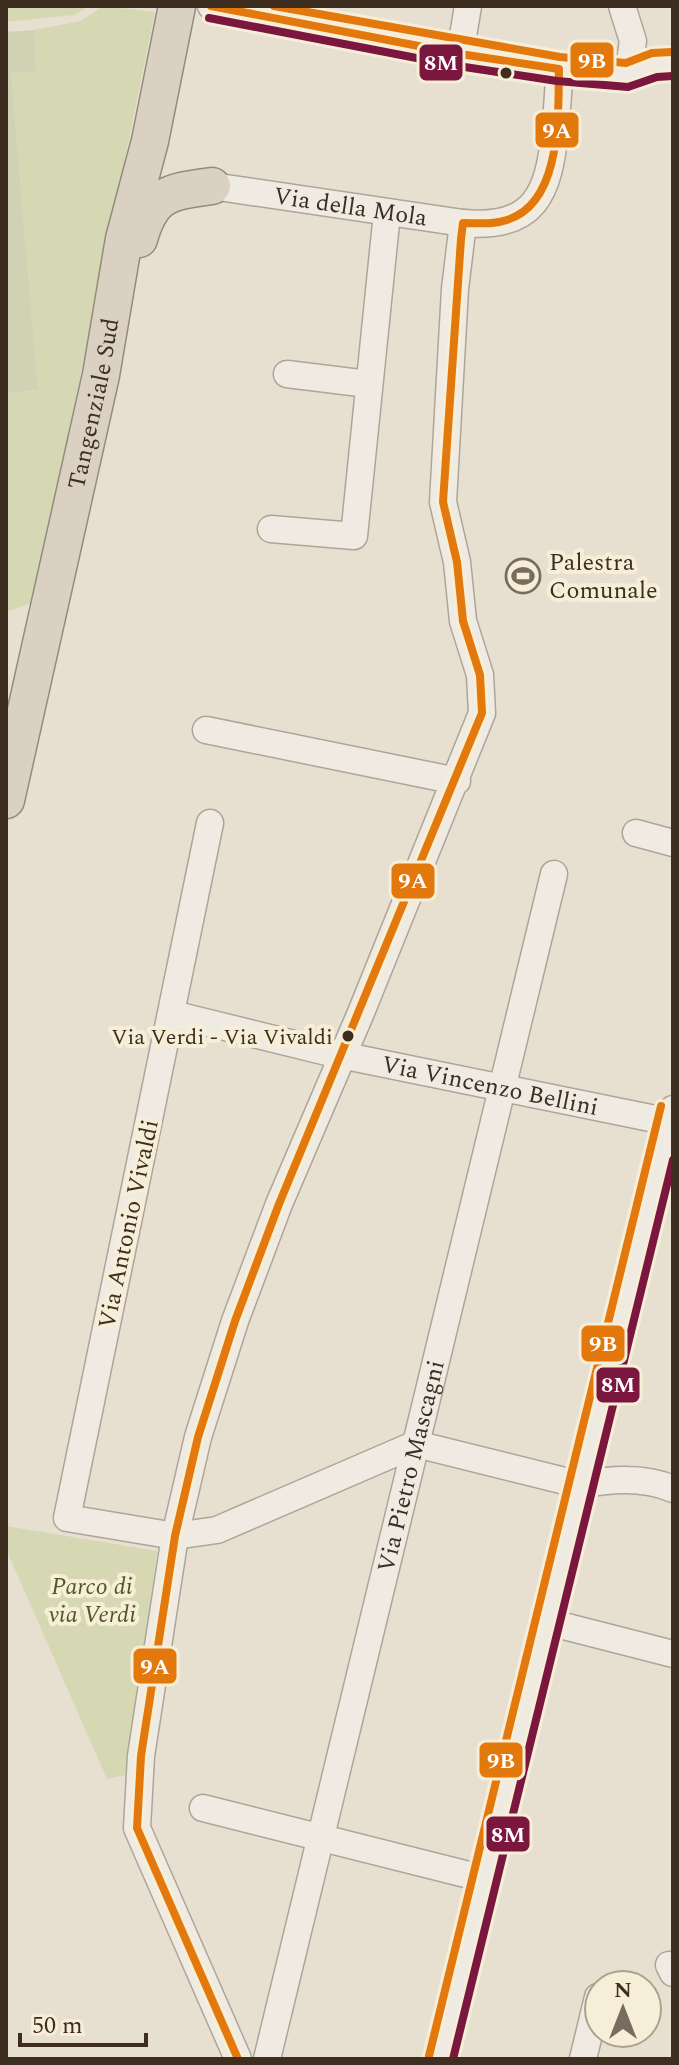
<svg xmlns="http://www.w3.org/2000/svg" width="679" height="2065" font-family="Spectral,serif">
<style>
.green{fill:#d6d7b3}
.cemetery{fill:#d1d1b3}
.lines{fill:none;stroke-linecap:round;stroke-linejoin:round}
.minor-casing{stroke:#ada599;stroke-width:29}
.highway-casing{stroke:#928b80;stroke-width:39}
.minor{stroke:#efebe3;stroke-width:26}
.highway{stroke:#dad1c2;stroke-width:36}
.bus-1-casing{stroke:#f7eed8;stroke-width:14}
.bus-2-casing{stroke:#f7eed8;stroke-width:14}
.bus-3-casing{stroke:#f7eed8;stroke-width:14}
.bus-1{stroke:#e3780d;stroke-width:8}
.bus-2{stroke:#7b163e;stroke-width:8}
.bus-3{stroke:#e3780d;stroke-width:8}
.bus-dot{fill:#3d2e20;stroke:#f7eed8;stroke-width:3}
.labels{text-anchor:middle;stroke-width:8;stroke-linejoin:round;paint-order:stroke}
.bus-label{font-size:22px;fill:#3d2e20;stroke:#f7eed8;text-anchor:end}
.street-label{font-size:24px;fill:#3d2e20;stroke:#f7eed8}
.poi-label{font-size:24px;fill:#3d2e20;stroke:#f7eed8;text-anchor:start}
.park-label{font-size:24px;font-style:italic;fill:#4d5a26;stroke:#f7eed8}
.line-badge{stroke:#f7eed8;stroke-width:3}
.badge-label{font-size:22px;text-anchor:middle;font-weight:bold;fill:#fff}
</style>
<rect width="100%" height="100%" fill="#e7e0d1"/>
<!-- green -->
<g class="green">
<path d="M 6,6 L 89,6 L 74,15 L 6,22 Z"/>
<path d="M 104,6 L 155,12 L 34,602 L 6,612 L 6,393 L 38,390 L 11,71 L 36,72 L 34,30 L 80,21 Z"/>
<path d="M 6,1526 L 157,1551 L 130,1774 L 107,1779 L 6,1549 Z"/>
</g>
<!-- cemetery -->
<path class="cemetery" d="M 34,30 L 36,72 L 11,72 L 38,390 L 6,393 L 6,32 Z"/>
<g class="lines">
<!-- minor casing -->
<g class="minor-casing">
<g id="minor">
<path d="M 211,6 L 460,54 L 559,69 L 628,75 L 655,65 L 673,64"/>
<path d="M 622,6 L 633,41 L 628,75"/>
<path d="M 460,54 L 468,6"/>
<path id="s1" d="M 212,186 L 463,223 C 535,230 549,193 555,130 C 557,110 559,89 559,69"/>
<path d="M 287,374 L 368,384"/>
<path d="M 271,529 L 354,536 L 387,213"/>
<path d="M 206,730 L 457,781"/>
<path d="M 210,823 L 67,1518 L 175,1536 L 217,1530 L 416,1444 L 581,1485 C 610,1479 645,1477 673,1489"/>
<path d="M 636,833 L 673,843"/>
<path id="s2" d="M 172,1014 L 331,1053 L 670,1122"/>
<path d="M 548,1622 L 673,1654"/>
<path d="M 203,1808 L 485,1879"/>
<path d="M 669,1965 L 673,1973"/>
<path d="M 238,2059 L 137,1828 L 141,1756 L 175,1536 L 198,1437 L 235,1321 L 279,1204 L 360,1015 L 482,713 L 480,675 L 463,621 L 457,562 L 443,502 L 455,289 L 463,223"/>
<path id="s3" d="M 267,2059 L 554,874"/>
<path d="M 441,2059 L 673,1109"/>
<path d="M 583,2059 L 598,1997"/>
</g>
</g>
<!-- highway casing -->
<g class="highway-casing">
<g id="highway">
<path d="M 139,239 C 152,193 169,192 212,186"/>
<path id="s4" d="M 6,800 L 101,375 L 124,239 L 150,141 L 177,6"/>
</g>
</g>
<!-- minor -->
<use href="#minor" class="minor"/>
<!-- highway -->
<use href="#highway" class="highway"/>
<!-- bus-1 casing -->
<g class="bus-1-casing">
<path id="bus-1" d="M 211,6 L 460,54 L 559,69 C 558,115 562,203 507,220 C 493,225 478,223 463,223 L 461,239 L 443,502 L 457,562 L 463,621 L 480,675 L 482,713 L 279,1204 L 235,1321 L 198,1437 L 175,1536 L 141,1756 L 137,1828 L 238,2059"/>
</g>
<!-- bus-2 casing -->
<g class="bus-2-casing">
<g id="bus-2">
<path d="M 209,18 L 458,66 L 557,81 L 628,87 L 657,77 L 673,76"/>
<path d="M 453,2059 L 673,1160"/>
</g>
</g>
<!-- bus-3 casing -->
<g class="bus-3-casing">
<g id="bus-3">
<path d="M 274,6 L 560,57 L 626,63 L 652,53 L 672,52"/>
<path d="M 429,2056 L 661,1106"/>
</g>
</g>
<!-- bus-1 -->
<use href="#bus-1" class="bus-1"/>
<!-- bus-2 -->
<use href="#bus-2" class="bus-2"/>
<!-- bus-3 -->
<use href="#bus-3" class="bus-3"/>
</g>
<!-- icons -->
<defs>
<g id="stadium-ring" transform="scale(1.8)"><circle r="9.5" fill="#f7eed8" stroke="#786c5e" stroke-width="1.5"/><path d="M0-5a6.5 5 0 1 0 0 10a6.5 5 0 1 0 0-10ZM-3.5-1.8h7v3.6h-7Z" fill="#786c5e"/></g>
</defs>
<g fill-rule="evenodd">
<use href="#stadium-ring" x="523" y="576"/>
</g>
<!-- markers -->
<g class="bus-dot">
<circle cx="506" cy="73" r="7"/>
<circle cx="348" cy="1036" r="7"/>
</g>
<g class="labels">
<!-- bus labels -->
<g class="bus-label">
<text x="333" y="1044">Via Verdi - Via Vivaldi</text>
</g>
<!-- street labels -->
<g class="street-label">
<text dy="8" stroke="none"><textPath href="#s1" startOffset="140">Via della Mola</textPath></text>
<text dy="8" stroke="none"><textPath href="#s4" startOffset="406">Tangenziale Sud</textPath></text>
<text dy="8" stroke="none"><textPath href="#s2" startOffset="326">Via Vincenzo Bellini</textPath></text>
<text transform="translate(128 1224) rotate(-78)" y="8">Via Antonio Vivaldi</text>
<text dy="8" stroke="none"><textPath href="#s3" startOffset="610">Via Pietro Mascagni</textPath></text>
</g>
<!-- poi labels -->
<g class="poi-label">
<text x="549" y="570">Palestra<tspan x="549" dy="28">Comunale</tspan></text>
</g>
<!-- park labels -->
<g class="park-label">
<text x="92" y="1594">Parco di<tspan x="92" dy="28">via Verdi</tspan></text>
</g>
</g>
<g class="line-badge">
<rect x="569" y="41" width="46" height="38" rx="8" fill="#e3780d"/>
<rect x="418" y="43" width="46" height="39" rx="8" fill="#7b163e"/>
<rect x="534" y="111" width="46" height="38" rx="8" fill="#e3780d"/>
<rect x="390" y="862" width="46" height="38" rx="8" fill="#e3780d"/>
<rect x="580" y="1324" width="46" height="39" rx="8" fill="#e3780d"/>
<rect x="595" y="1366" width="46" height="38" rx="8" fill="#7b163e"/>
<rect x="132" y="1647" width="46" height="38" rx="8" fill="#e3780d"/>
<rect x="478" y="1741" width="46" height="38" rx="8" fill="#e3780d"/>
<rect x="485" y="1815" width="46" height="38" rx="8" fill="#7b163e"/>
</g>
<g class="badge-label">
<text x="592" y="68">9B</text>
<text x="441" y="70">8M</text>
<text x="557" y="138">9A</text>
<text x="413" y="888">9A</text>
<text x="603" y="1351">9B</text>
<text x="618" y="1392">8M</text>
<text x="155" y="1674">9A</text>
<text x="501" y="1768">9B</text>
<text x="508" y="1842">8M</text>
</g>
<!-- border -->
<rect width="679" height="2065" fill="none" stroke="#3d2e20" stroke-width="16"/>
<!-- north arrow -->
<g transform="translate(623 2009)"><circle r="38" fill="#f7eed8" stroke="#ada18e" stroke-width="2"/>
<path d="M0-6L14 30L0 20L-14 30Z" fill="#786c5e"/>
<text y="-12" font-size="22" font-weight="bold" text-anchor="middle" fill="#3d2e20">N</text>
</g>
<!-- scale -->
<path d="M20 2033v12h126v-12" fill="none" stroke="#3d2e20" stroke-width="4"/>
<text x="32" y="2033" font-size="24" fill="#3d2e20" stroke="#f7eed8" stroke-width="6" paint-order="stroke">50 m</text>
</svg>
